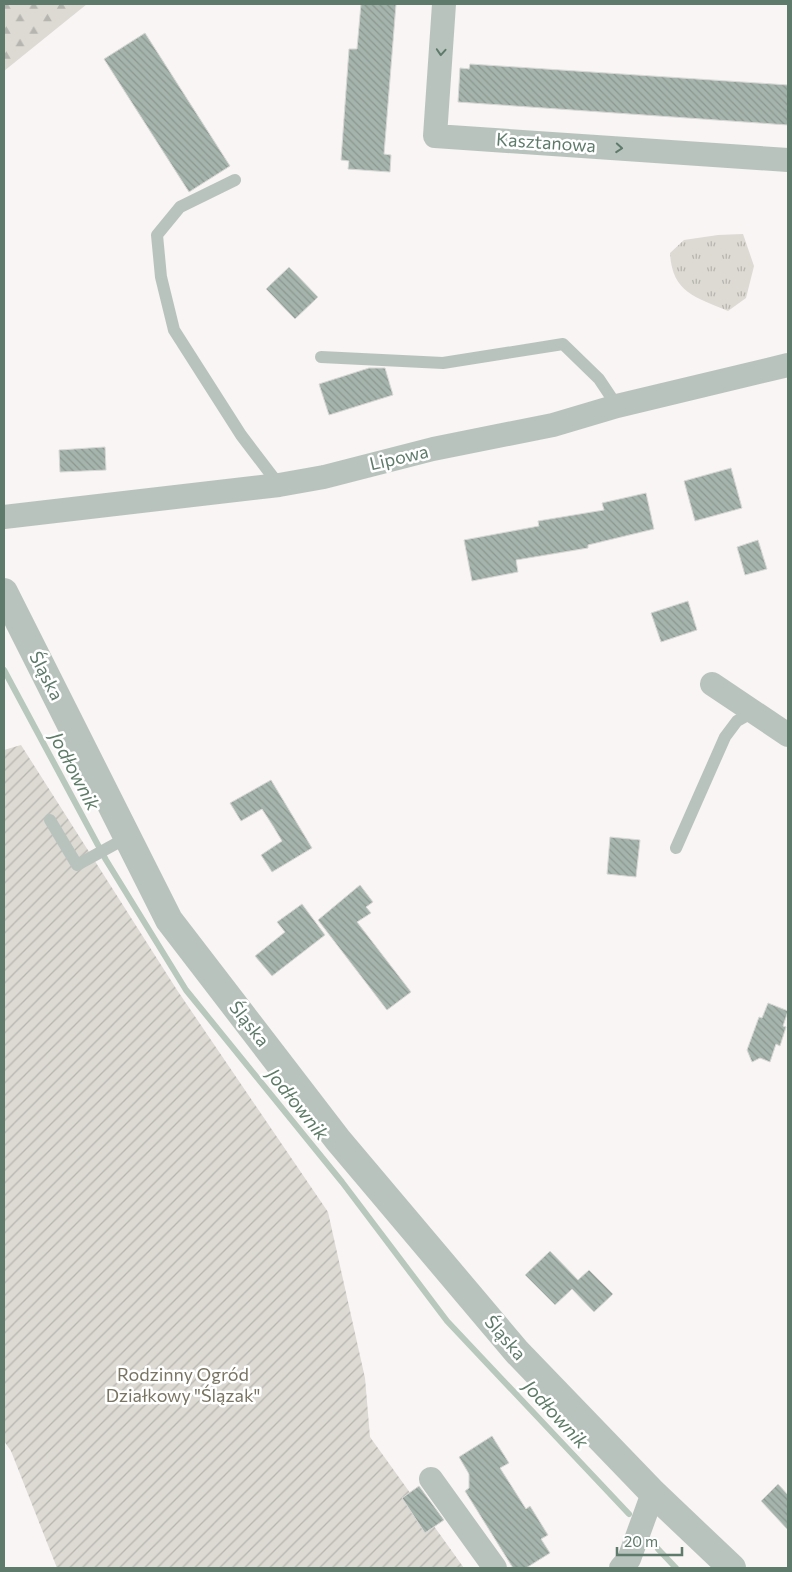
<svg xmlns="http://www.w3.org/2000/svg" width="792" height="1572" font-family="Commissioner,sans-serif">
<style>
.grass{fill:url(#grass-tufts)}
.forest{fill:url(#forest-firs)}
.garden{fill:url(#garden-furrows)}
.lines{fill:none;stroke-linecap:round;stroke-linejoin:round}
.stream{stroke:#b8c8bc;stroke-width:6}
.building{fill:url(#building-back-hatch);stroke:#d9d7d7}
.service{stroke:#b9c3be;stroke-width:12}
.minor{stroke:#b9c3be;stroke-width:24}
.tertiary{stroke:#b9c3be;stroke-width:28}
.oneway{stroke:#5e7a6b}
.labels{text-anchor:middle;stroke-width:5;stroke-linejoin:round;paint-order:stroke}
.street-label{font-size:18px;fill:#5e7a6b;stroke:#fff}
.park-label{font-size:18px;fill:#787461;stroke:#fff}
.water-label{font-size:19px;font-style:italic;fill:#5d7b66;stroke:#fff}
</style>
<defs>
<pattern id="grass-tufts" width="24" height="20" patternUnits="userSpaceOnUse" patternTransform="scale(1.25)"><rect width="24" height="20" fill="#ddd9d3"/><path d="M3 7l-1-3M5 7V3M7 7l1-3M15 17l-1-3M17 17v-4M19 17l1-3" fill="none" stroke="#b6b5af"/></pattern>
<pattern id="forest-firs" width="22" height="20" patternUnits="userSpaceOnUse" patternTransform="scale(1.25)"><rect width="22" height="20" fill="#ddd9d3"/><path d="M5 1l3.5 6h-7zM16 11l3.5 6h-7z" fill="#b6b5af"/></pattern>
<pattern id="garden-furrows" width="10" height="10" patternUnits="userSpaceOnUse" patternTransform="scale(1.25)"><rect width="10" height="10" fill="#ddd9d3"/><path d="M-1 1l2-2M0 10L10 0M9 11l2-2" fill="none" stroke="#b6b5af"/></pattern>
<pattern id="building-back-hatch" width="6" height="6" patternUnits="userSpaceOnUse" patternTransform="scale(1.25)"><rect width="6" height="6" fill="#a5b4ac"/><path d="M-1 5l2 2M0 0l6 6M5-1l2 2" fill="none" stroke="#8a9790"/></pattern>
</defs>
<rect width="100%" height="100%" fill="#f8f5f4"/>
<!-- grass -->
<path class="grass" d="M 743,234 L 754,266 L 746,298 L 728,311 C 696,297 672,293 670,253 L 684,240 L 718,235 Z"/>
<!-- forest -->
<path class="forest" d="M 4,4 L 87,4 L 4,71 Z"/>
<!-- garden -->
<path class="garden" d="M 21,745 L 177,990 L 328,1212 L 365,1378 L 370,1437 L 464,1568 L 57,1568 L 11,1451 L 4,1441 L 4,750 Z"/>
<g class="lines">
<!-- stream -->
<g class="stream">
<path d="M 4,670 L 106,860 L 186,990 L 342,1182 L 447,1321 L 629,1514"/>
<path d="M 658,1549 L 676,1568"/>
</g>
</g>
<!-- building -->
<g class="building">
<path d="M 361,4 L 396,4 L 384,154 L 391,155 L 390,172 L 348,169 L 349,161 L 341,160 L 349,49 L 357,49 Z"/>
<path d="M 145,33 L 230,166 L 189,192 L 104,59 Z"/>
<path d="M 470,64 L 788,85 L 788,125 L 458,102 L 460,68 L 469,69 Z"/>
<path d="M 289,267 L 318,297 L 295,319 L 266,289 Z"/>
<path d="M 369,368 L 385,368 L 393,395 L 329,415 L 319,384 Z"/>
<path d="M 105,447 L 106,470 L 60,472 L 59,450 Z"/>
<path d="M 731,468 L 742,508 L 695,521 L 684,481 Z"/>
<path d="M 646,493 L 654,529 L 588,545 L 588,548 L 516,560 L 518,572 L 472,581 L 464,540 L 539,526 L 538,521 L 604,510 L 602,503 Z"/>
<path d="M 758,540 L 767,569 L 745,575 L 737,547 Z"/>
<path d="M 688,601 L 697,630 L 661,642 L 651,613 Z"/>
<path d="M 271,780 L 312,848 L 272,872 L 261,855 L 282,841 L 273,826 L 262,809 L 241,821 L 230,803 Z"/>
<path d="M 610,837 L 640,840 L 636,877 L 607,874 Z"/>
<path d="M 360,885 L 373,902 L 366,907 L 371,913 L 357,922 L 411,992 L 387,1010 L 318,920 Z"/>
<path d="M 302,904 L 325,935 L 272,976 L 255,956 L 285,932 L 277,922 Z"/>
<path d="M 768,1003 L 788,1011 L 783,1026 L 786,1027 L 780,1046 L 776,1044 L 770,1062 L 760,1058 L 752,1062 L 747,1050 L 759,1017 L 762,1018 Z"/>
<path d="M 550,1251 L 578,1280 L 589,1270 L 613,1294 L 594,1312 L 572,1289 L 555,1305 L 525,1275 Z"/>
<path d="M 492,1436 L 509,1463 L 500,1468 L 526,1509 L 530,1506 L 548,1535 L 541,1539 L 550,1553 L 526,1568 L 513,1568 L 465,1491 L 469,1488 L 469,1474 L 459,1457 Z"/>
<path d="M 778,1484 L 788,1495 L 788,1530 L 761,1501 Z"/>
<path d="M 419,1486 L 444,1520 L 425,1533 L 402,1498 Z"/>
</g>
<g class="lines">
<!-- service -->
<g class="service">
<path d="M 235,180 L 180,207 L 157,235 L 161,277 L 174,330 L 241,435 L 279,485"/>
<path d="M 321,357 L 443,363 L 563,344 L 599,379 L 617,406"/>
<path d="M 50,820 L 77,865 L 128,837"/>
<path d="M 676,848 L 725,737 L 737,721 L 753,712"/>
</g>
<!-- minor -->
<g class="minor">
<path d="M 444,4 L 435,136 L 788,160"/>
<path d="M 4,517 L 279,485 L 324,477 L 433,449 L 553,425 L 617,406 L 788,365"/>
<path d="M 712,684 L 788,735"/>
<path d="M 431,1479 L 495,1568"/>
<path d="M 621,1568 L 629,1559 L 653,1493"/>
</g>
<!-- tertiary -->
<path class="tertiary" d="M 4,592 L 169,920 L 338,1140 L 517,1352 L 653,1493 L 732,1568"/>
</g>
<!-- one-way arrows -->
<defs><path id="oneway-chevron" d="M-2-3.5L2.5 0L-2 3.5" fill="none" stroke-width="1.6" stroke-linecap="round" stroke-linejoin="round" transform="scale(1.25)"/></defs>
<g class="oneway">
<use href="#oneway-chevron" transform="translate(441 52) rotate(94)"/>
<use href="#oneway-chevron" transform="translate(619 148) rotate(4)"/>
</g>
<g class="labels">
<!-- street labels -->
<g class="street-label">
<text transform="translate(546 143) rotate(4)" y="6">Kasztanowa</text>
<text transform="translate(399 458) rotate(-13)" y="6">Lipowa</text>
<text transform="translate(46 676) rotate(63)" y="6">Śląska</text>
<text transform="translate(249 1024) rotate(52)" y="6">Śląska</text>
<text transform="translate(505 1338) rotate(49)" y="6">Śląska</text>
</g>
<!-- park labels -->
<g class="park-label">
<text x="183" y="1381">Rodzinny Ogród<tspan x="183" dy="21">Działkowy "Ślązak"</tspan></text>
</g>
<!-- water labels -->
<g class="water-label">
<text transform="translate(75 771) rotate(62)" y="7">Jodłownik</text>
<text transform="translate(298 1104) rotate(51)" y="7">Jodłownik</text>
<text transform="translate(556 1414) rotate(47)" y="7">Jodłownik</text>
</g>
</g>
<!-- border -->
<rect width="792" height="1572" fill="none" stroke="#5e7a6b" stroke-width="10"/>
<!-- scale -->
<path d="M617 1547v8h65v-8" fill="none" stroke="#5e7a6b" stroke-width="2.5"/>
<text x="624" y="1547" font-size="15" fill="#5e7a6b" stroke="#ffffff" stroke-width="4" paint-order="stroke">20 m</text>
</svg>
